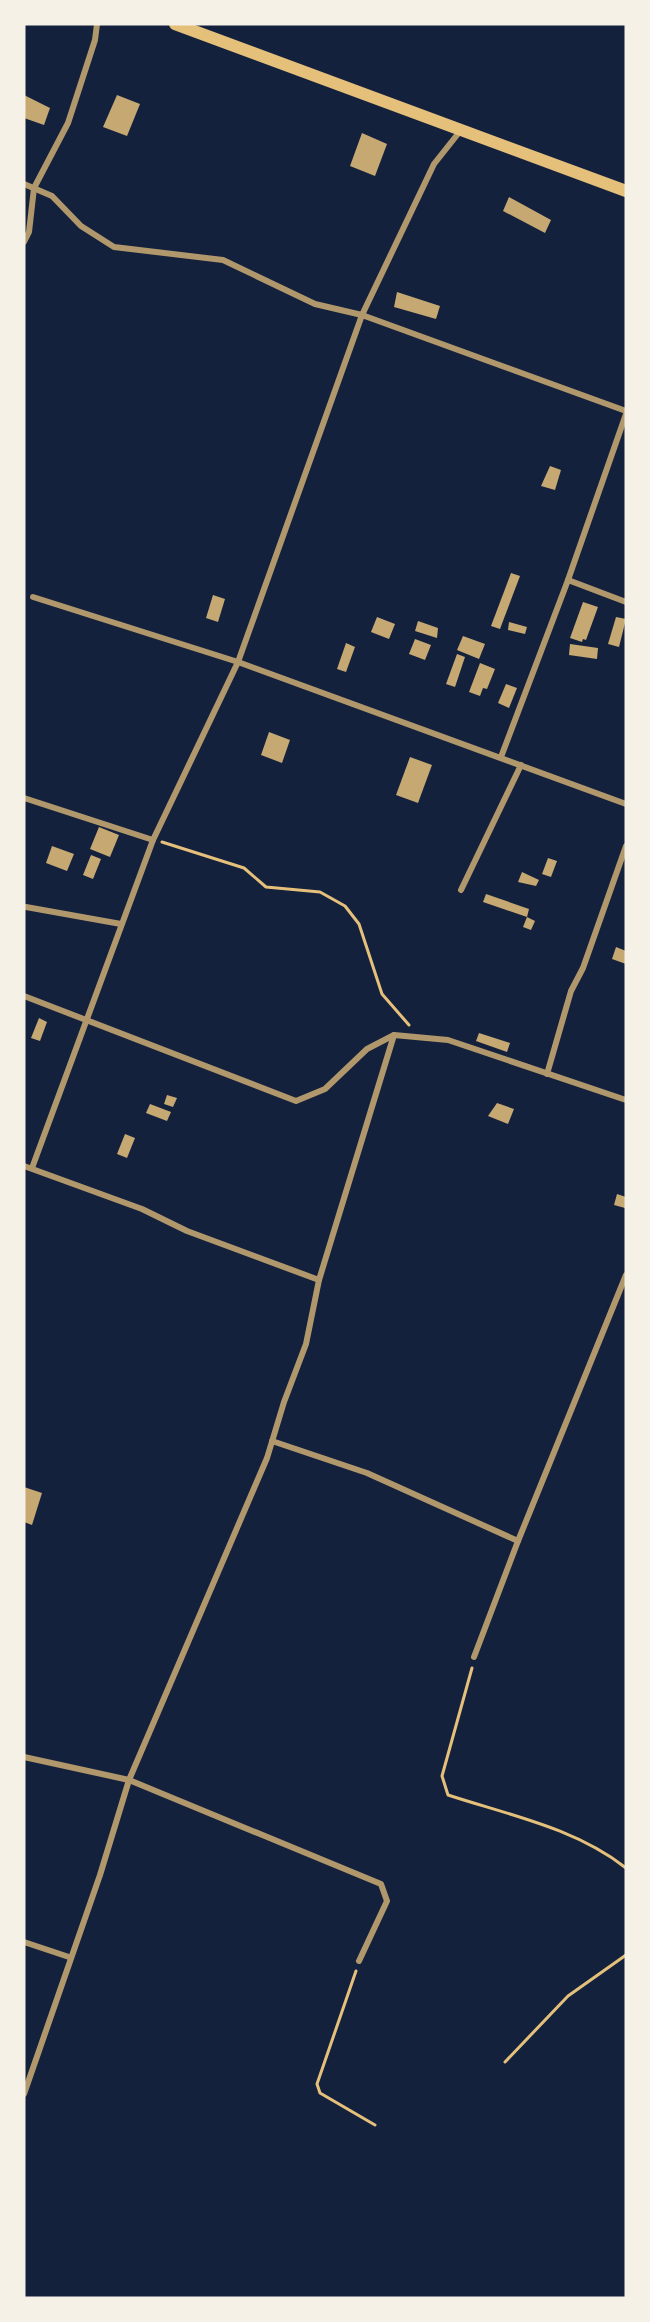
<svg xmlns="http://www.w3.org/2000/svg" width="650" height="2322" font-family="'Titillium Web',sans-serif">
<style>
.building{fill:#c6a872}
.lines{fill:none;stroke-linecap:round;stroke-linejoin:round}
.path{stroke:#e5c07b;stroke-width:3}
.minor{stroke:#b1986c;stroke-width:6}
.secondary{stroke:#e5c07b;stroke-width:12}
</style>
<rect width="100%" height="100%" fill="#14213d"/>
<!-- building -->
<g class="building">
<path d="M 24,95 L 50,108 L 44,125 L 24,118 Z"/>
<path d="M 117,95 L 140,104 L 127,136 L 103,127 Z"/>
<path d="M 362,133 L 387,144 L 375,176 L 350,166 Z"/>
<path d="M 509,197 L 551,220 L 545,233 L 503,211 Z"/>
<path d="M 397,292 L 440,306 L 436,319 L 394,307 Z"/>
<path d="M 550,466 L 561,470 L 555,490 L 541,486 Z"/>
<path d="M 511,573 L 520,576 L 500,629 L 491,626 Z"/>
<path d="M 213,595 L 225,599 L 218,622 L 206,618 Z"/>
<path d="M 583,602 L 598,607 L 586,640 L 583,639 L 582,642 L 570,638 Z"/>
<path d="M 377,617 L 395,624 L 389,639 L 371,632 Z"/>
<path d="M 616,617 L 626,619 L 619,647 L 608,644 Z"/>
<path d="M 418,621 L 438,628 L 437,638 L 415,631 Z"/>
<path d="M 509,622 L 527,627 L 525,634 L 508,630 Z"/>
<path d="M 463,636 L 485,644 L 479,659 L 457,650 Z"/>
<path d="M 415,639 L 431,645 L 425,660 L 409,654 Z"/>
<path d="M 346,643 L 355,647 L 346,672 L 337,669 Z"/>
<path d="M 570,644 L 598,648 L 597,659 L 569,655 Z"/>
<path d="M 457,654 L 465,657 L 455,687 L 446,684 Z"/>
<path d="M 480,663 L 495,669 L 487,689 L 483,688 L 480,696 L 469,692 Z"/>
<path d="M 506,684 L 517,688 L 509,708 L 498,703 Z"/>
<path d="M 269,732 L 290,740 L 282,763 L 261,755 Z"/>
<path d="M 410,757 L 432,765 L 418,803 L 396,795 Z"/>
<path d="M 99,827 L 119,835 L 110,857 L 90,849 Z"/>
<path d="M 52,846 L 74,854 L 67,871 L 46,863 Z"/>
<path d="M 91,855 L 101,859 L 93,879 L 83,875 Z"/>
<path d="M 548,858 L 557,861 L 551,877 L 542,874 Z"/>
<path d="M 522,872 L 539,880 L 536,886 L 518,882 Z"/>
<path d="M 486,894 L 529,909 L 527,917 L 483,902 Z"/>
<path d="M 527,917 L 535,921 L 531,930 L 523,927 Z"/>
<path d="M 616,947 L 626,951 L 626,964 L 612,959 Z"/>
<path d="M 39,1018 L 47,1022 L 40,1041 L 31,1038 Z"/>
<path d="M 479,1033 L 510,1043 L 507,1052 L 476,1041 Z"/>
<path d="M 167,1095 L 177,1098 L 173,1107 L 164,1104 Z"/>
<path d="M 497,1103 L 514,1109 L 508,1124 L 488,1116 Z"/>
<path d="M 150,1104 L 171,1112 L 167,1121 L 146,1113 Z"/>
<path d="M 125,1134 L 135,1138 L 127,1158 L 117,1154 Z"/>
<path d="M 617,1194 L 626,1197 L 625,1208 L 614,1205 Z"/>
<path d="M 24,1487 L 42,1493 L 32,1525 L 24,1522 Z"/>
</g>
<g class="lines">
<!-- path -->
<g class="path">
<path d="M 162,842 L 244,868 L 266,887 L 320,892 L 345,906 L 359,924 L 382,994 L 409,1025"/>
<path d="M 472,1668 L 442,1776 L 448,1795 C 509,1815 575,1828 626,1868"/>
<path d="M 356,1971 L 317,2084 L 320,2093 L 375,2125"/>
<path d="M 505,2062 L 568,1996 L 626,1955"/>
</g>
<!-- minor -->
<g class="minor">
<path d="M 24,184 L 52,196 L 81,226 L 114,247 L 223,260 L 315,304 L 362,315 L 626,411"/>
<path d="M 24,242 L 29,232 L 34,188 L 68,123 L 95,40 L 97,24"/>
<path d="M 568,580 L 626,602"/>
<path d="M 33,597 L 238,662 L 626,804"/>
<path d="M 501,757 L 568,580 L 626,414"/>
<path d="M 24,798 L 153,840"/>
<path d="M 461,890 L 521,765"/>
<path d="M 26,907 L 121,924"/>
<path d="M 24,996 L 296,1101 L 325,1089 L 367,1049 L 394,1035 L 448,1040 L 626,1100"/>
<path d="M 547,1074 L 571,991 L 583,968 L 626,846"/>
<path d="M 24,1166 L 142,1209 L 187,1231 L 319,1280"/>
<path d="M 32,1168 L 153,840 L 238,662 L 362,315 L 434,164 L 461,130"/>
<path d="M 272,1441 L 367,1473 L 518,1541"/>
<path d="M 474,1657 L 518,1541 L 626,1275"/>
<path d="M 24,1757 L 129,1780 L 381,1884 L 387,1901 L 359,1961"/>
<path d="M 24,1942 L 69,1957"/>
<path d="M 24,2094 L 100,1875 L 129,1780 L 267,1458 L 284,1402 L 306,1344 L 319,1280 L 394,1035"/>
</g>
<!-- secondary -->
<path class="secondary" d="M 175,24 L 626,191"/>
</g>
<!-- border -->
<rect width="650" height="2322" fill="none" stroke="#f6f1e7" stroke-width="51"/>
</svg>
